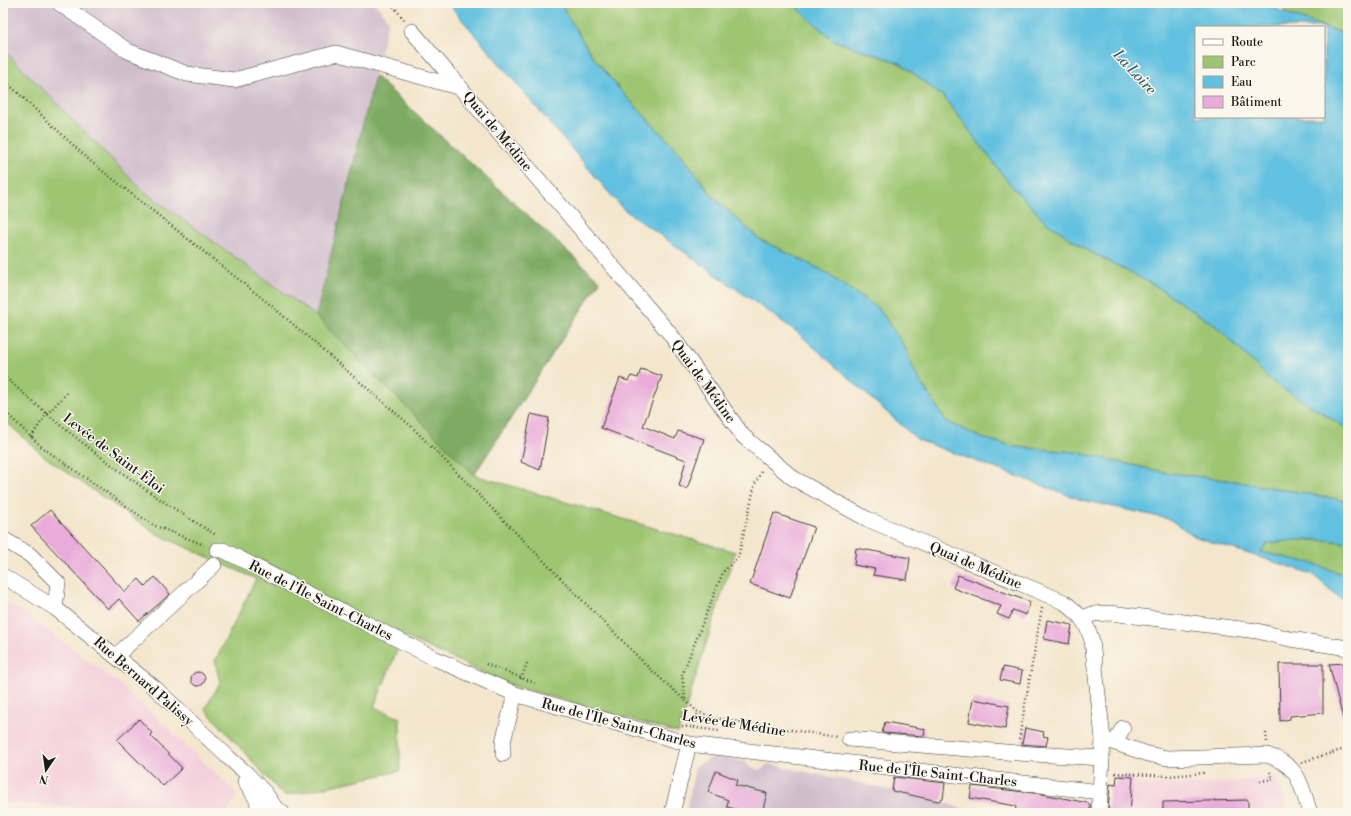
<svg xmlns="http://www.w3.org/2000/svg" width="1351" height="816" font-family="'Libre Bodoni',serif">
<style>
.built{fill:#f4cfdc}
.industrial{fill:#d0bdcc}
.green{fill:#9ec672;stroke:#5d7147}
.forest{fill:#7eab64;stroke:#4d6440}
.water{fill:#62c1e0;stroke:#3f6e7e;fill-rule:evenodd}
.building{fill:#e9abda}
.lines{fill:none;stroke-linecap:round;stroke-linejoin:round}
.minor-casing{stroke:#3c3a37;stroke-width:16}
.major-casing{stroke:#3c3a37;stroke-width:20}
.path{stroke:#3c3a37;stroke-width:2.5;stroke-dasharray:1 3;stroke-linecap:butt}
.minor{stroke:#fff;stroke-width:15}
.major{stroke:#fff;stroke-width:19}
.labels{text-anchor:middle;stroke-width:3;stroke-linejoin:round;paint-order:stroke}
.street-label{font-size:14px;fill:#1c1c1c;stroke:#fbf7ec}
.water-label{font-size:15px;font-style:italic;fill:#385e6a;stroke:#fbf7ec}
</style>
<rect width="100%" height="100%" fill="#fbf7ec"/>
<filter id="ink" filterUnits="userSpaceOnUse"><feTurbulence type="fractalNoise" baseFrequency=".025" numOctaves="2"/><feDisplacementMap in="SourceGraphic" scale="8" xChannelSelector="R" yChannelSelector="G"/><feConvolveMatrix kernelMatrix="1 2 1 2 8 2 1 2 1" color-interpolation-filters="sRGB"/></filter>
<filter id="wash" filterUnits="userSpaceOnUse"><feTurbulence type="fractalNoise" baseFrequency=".012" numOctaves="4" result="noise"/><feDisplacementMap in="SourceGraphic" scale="16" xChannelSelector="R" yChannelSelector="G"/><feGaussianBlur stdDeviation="0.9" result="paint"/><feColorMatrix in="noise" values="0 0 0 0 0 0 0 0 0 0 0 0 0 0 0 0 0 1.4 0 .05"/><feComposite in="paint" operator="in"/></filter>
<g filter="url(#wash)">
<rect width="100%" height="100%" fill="#f4e6cd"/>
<!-- built -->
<g class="built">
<path d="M 3,601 L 20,610 L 121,685 L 238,794 L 227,813 L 189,813 L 3,803 Z"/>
<path d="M 1117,776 L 1133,777 L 1132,783 L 1152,785 L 1225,783 L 1275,776 L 1290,813 L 1107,813 L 1110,784 L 1116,785 Z"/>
</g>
<!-- industrial -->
<g class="industrial">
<path d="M 3,3 L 375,3 L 388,20 L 316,316 L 142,190 L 3,49 Z"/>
<path d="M 713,756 L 746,761 L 749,767 L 756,769 L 762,770 L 768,764 L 860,783 L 938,801 L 978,813 L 686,813 L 695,767 Z"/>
</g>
<!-- green -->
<g class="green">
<path d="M 560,3 L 792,3 L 833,40 L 900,63 L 945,98 L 1009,183 L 1045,221 L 1087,250 L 1156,286 L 1216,326 L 1273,382 L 1348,429 L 1348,501 L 1234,481 L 1163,472 L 1075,452 L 1016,447 L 982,438 L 946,421 L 917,376 L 903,344 L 820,269 L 759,239 L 714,198 L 680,153 L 620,90 L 591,54 Z"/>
<path d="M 1284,3 L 1348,3 L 1348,35 L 1285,13 Z"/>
<path d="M 3,49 L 142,190 L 316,316 L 474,475 L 735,552 L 678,733 L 511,685 L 403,636 L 374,707 L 400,718 L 400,771 L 284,796 L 205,709 L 220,683 L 215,661 L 256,579 L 155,533 L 45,457 L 3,419 Z"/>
<path d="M 1292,540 L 1328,540 L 1348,543 L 1348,576 L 1311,563 L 1260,552 L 1266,544 Z"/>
</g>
<!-- forest -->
<path class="forest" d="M 375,76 L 600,281 L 474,475 L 316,316 Z"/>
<!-- water -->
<g class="water">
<path d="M 448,3 L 560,3 L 591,54 L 620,90 L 680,153 L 714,198 L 759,239 L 820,269 L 879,309 L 903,344 L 917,376 L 946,421 L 982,438 L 1016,447 L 1075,452 L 1163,472 L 1234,481 L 1348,501 L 1348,543 C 1320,538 1294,539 1266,544 L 1261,552 L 1311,563 L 1348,576 L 1348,605 L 1312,574 L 1196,537 L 1169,519 L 1082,500 L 918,440 L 797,332 L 622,208 Z"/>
<path d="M 792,3 L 1266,3 L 1285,13 L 1348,35 L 1348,429 L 1273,382 L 1216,326 L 1156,286 L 1087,250 L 1045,221 L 1009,183 L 945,98 L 900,63 L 833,40 ZM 1196,27 L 1324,27 L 1324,117 L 1196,117 Z"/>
</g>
<g id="blocks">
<!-- building -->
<g class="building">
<path d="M 641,369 L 662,376 L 643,426 L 675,439 L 678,431 L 704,439 L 687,489 L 679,486 L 686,460 L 601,428 L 620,378 L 628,381 L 631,376 L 638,378 Z"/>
<path d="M 531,414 L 549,418 L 540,470 L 521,462 Z"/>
<path d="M 50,510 L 125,592 L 139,579 L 145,586 L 155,577 L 170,594 L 139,621 L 119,599 L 108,609 L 31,526 Z"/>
<path d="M 774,513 L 814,527 L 790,598 L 750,584 Z"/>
<path d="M 856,548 L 910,558 L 907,580 L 873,575 L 875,569 L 854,565 Z"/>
<path d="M 958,575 L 1030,602 L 1026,615 L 1013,610 L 1009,619 L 997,614 L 1001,606 L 953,588 Z"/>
<path d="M 1047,620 L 1072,625 L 1069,644 L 1044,639 Z"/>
<path d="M 1348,663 L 1348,722 L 1344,722 L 1329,664 Z"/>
<path d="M 1279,664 L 1323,664 L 1323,713 L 1290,716 L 1290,719 L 1280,721 Z"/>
<path d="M 1003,667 L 1022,671 L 1020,684 L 1000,680 Z"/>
<circle cx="198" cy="679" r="7"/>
<path d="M 973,699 L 1009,706 L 1005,729 L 969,722 Z"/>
<path d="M 139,719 L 152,733 L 150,735 L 182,768 L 163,786 L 117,740 Z"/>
<path d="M 885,722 L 925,729 L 924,736 L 882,733 Z"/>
<path d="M 1025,728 L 1044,732 L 1043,736 L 1048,737 L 1046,746 L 1022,744 Z"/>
<path d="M 716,771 L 738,780 L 735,785 L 767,793 L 762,813 L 752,813 L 727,807 L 728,800 L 708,792 Z"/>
<path d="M 1117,776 L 1133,777 L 1130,813 L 1108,813 L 1110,784 L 1116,785 Z"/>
<path d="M 894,777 L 945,783 L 943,799 L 938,801 L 892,791 Z"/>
<path d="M 972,786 L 1042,794 L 1088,803 L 1090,805 L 1090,813 L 1015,813 L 1016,806 L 970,798 Z"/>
<path d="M 1248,800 L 1248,813 L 1163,813 L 1163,802 Z"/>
</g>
</g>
</g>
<g filter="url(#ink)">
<use href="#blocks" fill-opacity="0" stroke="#3c3a37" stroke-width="1"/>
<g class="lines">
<!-- minor casing -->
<g class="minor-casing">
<g id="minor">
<path d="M 59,3 L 128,51 L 187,74 L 234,80 L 336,53 L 461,88"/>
<path d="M 412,31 L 671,335 L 743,436 L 793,478 L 867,519 L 1064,602 C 1079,613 1087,623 1092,641 L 1103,739 L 1099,813"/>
<path d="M 3,539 L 30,555 L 58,583 L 55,608"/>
<path d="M 217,550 L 223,550 L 434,658 L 515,694 L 689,744 L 1100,792"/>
<path d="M 3,576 L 55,608 L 155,688 L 229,758 L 246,773 L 265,793 L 279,813"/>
<path d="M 1083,618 L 1093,614 L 1110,613 L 1257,631 L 1290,639 L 1348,648"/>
<path d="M 116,656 L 214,565"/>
<path d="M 849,739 L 1017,753 L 1102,758"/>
<path d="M 1103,739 L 1148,754 L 1167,758 L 1267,755 C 1299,765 1301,784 1310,813"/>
<path d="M 1115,742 L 1123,728"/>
<path d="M 503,754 L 503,742 L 515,694"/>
<path d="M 245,782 L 256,798 L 260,813"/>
<path d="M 672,813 L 689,744"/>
</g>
</g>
<!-- major casing -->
<g class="major-casing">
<path id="major" d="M 262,813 L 273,811 L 280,813"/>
</g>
<!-- path -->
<g class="path">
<path d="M 391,3 L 405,21"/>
<path d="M 3,79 L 89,160 L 273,307 L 411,426 L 649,668 L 698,712 L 715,718 L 837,737"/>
<path d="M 3,375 C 68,435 140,489 216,535"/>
<path d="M 3,410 L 43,448 L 153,525 L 204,545"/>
<path d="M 31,437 L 46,415 L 67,393"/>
<path d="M 486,664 L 535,683"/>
<path d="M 521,679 L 527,663"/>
<path d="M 685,699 L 682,675 L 723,572 L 738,558 L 755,484 L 762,470"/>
<path d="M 682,726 L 719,731"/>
<path d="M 694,727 L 698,712"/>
<path d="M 1266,733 L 1267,742"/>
<path d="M 1019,739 L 1042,608"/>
<path d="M 1302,762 L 1348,748"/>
<path d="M 1115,773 L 1168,776 L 1204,773"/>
<path d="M 1260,781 L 1273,779 L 1270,772"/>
</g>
<!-- minor -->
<use href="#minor" class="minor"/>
<!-- major -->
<use href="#major" class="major"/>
</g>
</g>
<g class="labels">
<!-- street labels -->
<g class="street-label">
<text transform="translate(498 131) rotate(50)" y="5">Quai de Médine</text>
<text transform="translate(704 381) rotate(54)" y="5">Quai de Médine</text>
<text transform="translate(114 453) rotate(37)" y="5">Levée de Saint-Éloi</text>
<text transform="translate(976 565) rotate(23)" y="5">Quai de Médine</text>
<text transform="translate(321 600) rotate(27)" y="5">Rue de l'Île Saint-Charles</text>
<text transform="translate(144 681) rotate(41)" y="5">Rue Bernard Palissy</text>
<text transform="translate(619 723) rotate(15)" y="5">Rue de l'Île Saint-Charles</text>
<text transform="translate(734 723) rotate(9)" y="5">Levée de Médine</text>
<text transform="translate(938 773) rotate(6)" y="5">Rue de l'Île Saint-Charles</text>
</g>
<!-- water labels -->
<g class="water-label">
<text transform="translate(1135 72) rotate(47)" y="5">La Loire</text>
</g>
</g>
<!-- margin -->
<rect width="1351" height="816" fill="none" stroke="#fbf7ec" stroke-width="16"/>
<!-- legend -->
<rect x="1195" y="26" width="130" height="92" fill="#fbf7ec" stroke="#a29f99"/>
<rect x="1203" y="39" width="20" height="6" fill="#ffffff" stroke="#a29f99"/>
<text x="1231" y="46" font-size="12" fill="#1c1c1c">Route</text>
<rect x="1203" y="56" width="20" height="12" fill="#9ec672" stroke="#a29f99"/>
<text x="1231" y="66" font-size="12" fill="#1c1c1c">Parc</text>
<rect x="1203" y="76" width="20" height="12" fill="#62c1e0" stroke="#a29f99"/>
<text x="1231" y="86" font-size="12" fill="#1c1c1c">Eau</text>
<rect x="1203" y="96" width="20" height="12" fill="#e9abda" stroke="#a29f99"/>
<text x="1231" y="106" font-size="12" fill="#1c1c1c">Bâtiment</text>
<!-- north arrow -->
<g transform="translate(46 770) rotate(193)" stroke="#fbf7ec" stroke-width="3" paint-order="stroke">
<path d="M0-3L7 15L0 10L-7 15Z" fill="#1c1c1c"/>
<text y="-6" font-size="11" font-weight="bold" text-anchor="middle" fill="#1c1c1c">N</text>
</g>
</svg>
